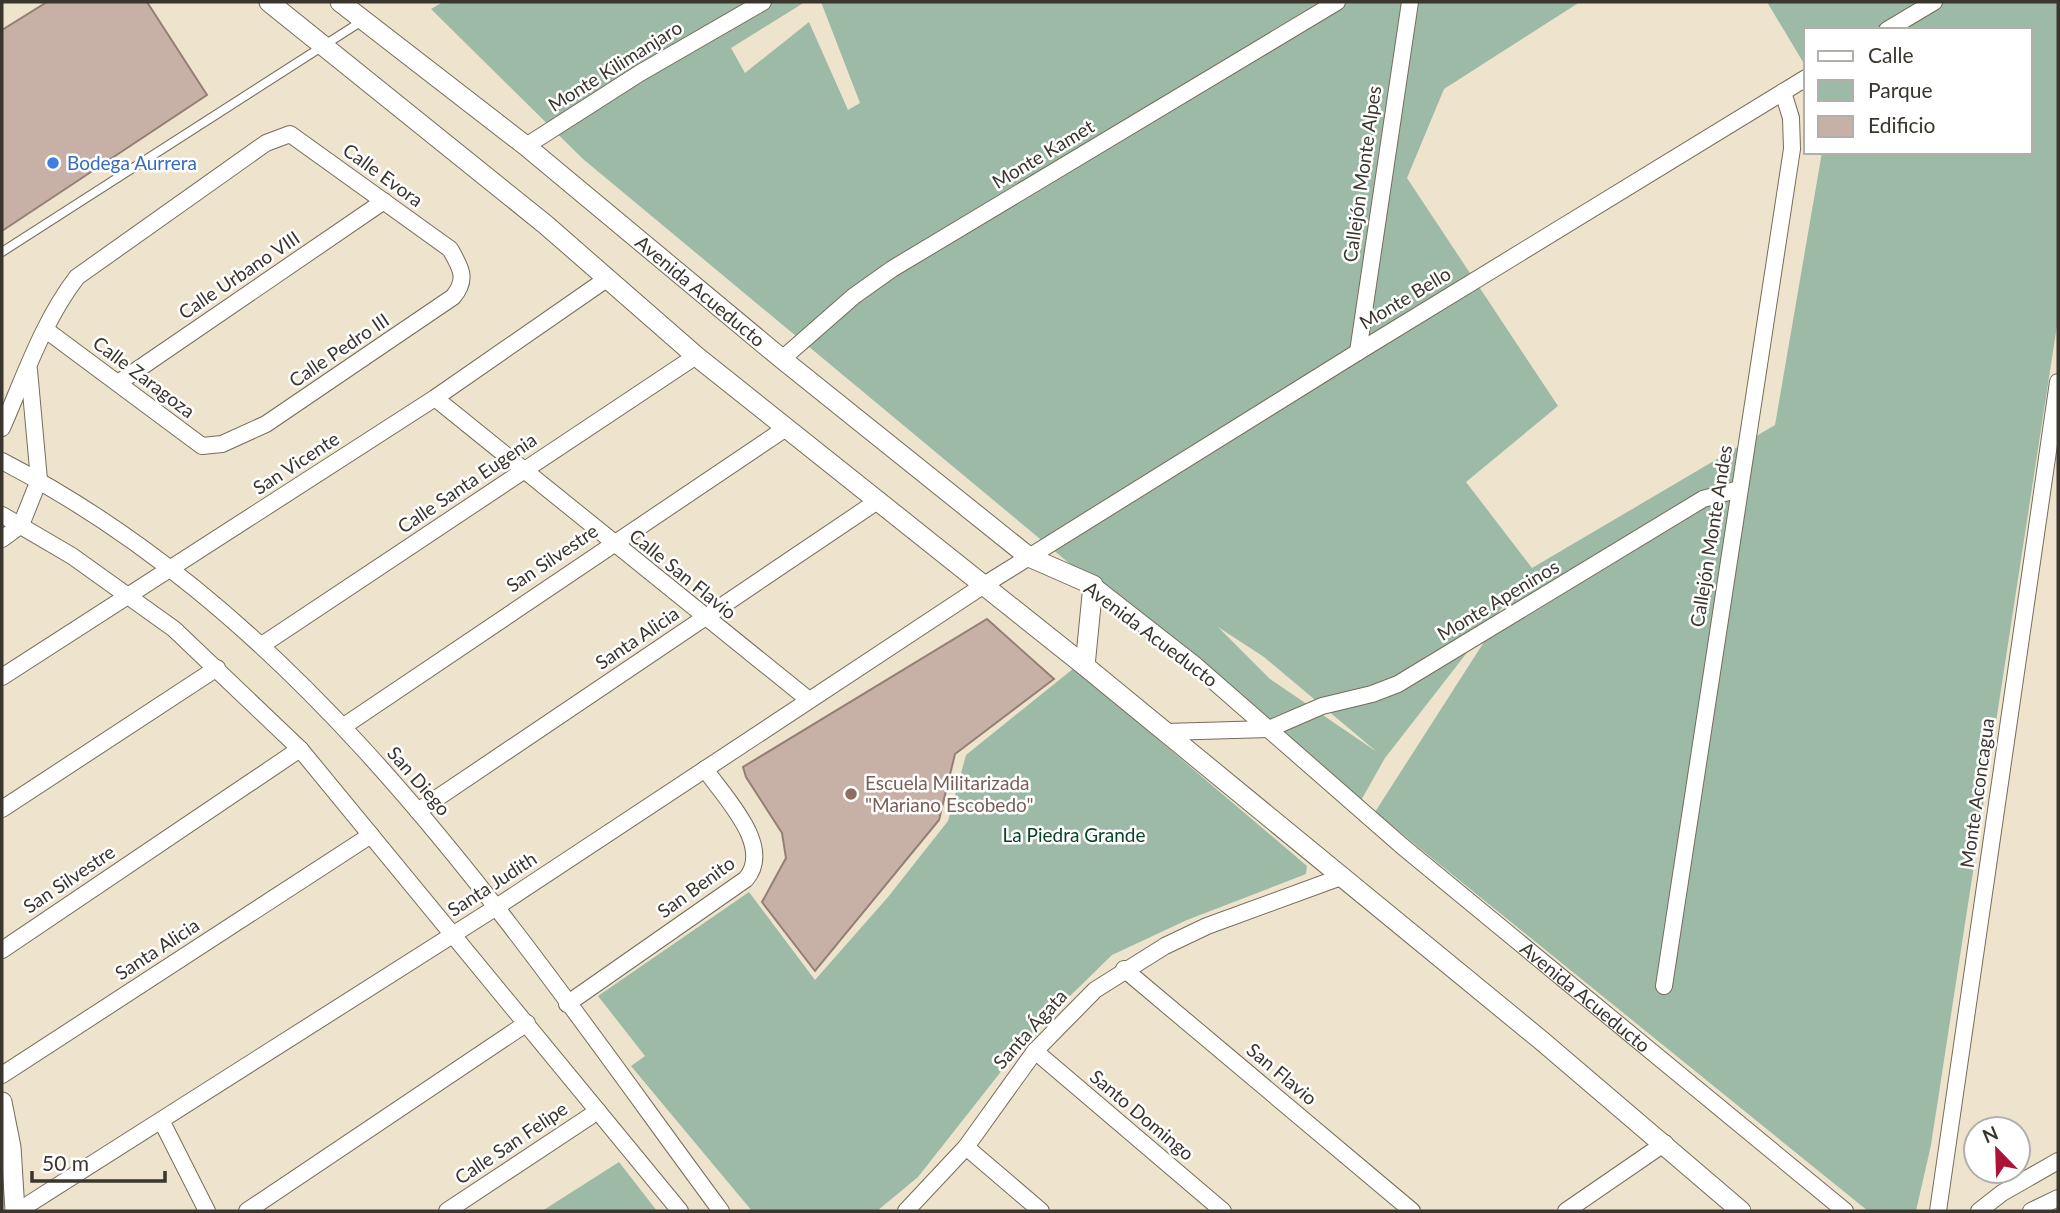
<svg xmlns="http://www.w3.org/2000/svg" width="2060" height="1213" font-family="Lato,sans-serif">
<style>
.green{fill:#9dbaa6;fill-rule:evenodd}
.building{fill:#c7b0a6;stroke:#947e75;stroke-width:2}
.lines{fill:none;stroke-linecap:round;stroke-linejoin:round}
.service-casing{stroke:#756c59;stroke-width:10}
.minor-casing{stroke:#756c59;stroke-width:18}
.tertiary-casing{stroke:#756c59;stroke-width:21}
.service{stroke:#fff;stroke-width:8}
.minor{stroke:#fff;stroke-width:16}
.tertiary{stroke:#fff;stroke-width:19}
.shop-dot{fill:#3f7fe0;stroke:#fff;stroke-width:2.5}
.education-dot{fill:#8d6e63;stroke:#fff;stroke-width:2.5}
.labels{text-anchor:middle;stroke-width:5;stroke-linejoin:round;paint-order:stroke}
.street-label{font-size:19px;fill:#3a362e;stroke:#fff}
.shop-label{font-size:19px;fill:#366cbe;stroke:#fff;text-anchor:start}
.education-label{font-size:19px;fill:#785e54;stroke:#fff;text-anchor:start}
.park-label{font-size:19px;fill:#094325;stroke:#fff}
</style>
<rect width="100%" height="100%" fill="#eee4ce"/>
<!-- green -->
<g class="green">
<path d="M 443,2 L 805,2 L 731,48 L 745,73 L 809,22 L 848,110 L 860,103 L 821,2 L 1580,2 L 1444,89 L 1407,178 L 1558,406 L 1466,482 L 1532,568 L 1775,425 L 1822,152 L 2030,152 L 2030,30 L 1806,30 L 1806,67 L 1767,2 L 2058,2 L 2058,319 L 1931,1145 L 1916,1211 L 1868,1211 L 1375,812 L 1525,578 L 1385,758 L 1359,804 L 583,159 L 431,9 ZM 1218,627 L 1264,657 L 1377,752 L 1270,679 Z"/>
<path d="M 1074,668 L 1307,866 L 1306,874 L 1187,920 L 1112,955 L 1029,1036 L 918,1177 L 877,1211 L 752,1211 L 631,1066 L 645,1056 L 598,996 L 749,892 L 815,980 L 888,897 L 948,821 L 966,755 Z"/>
<path d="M 619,1162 L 657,1211 L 542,1211 Z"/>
</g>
<!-- building -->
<g class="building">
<path d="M 47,2 L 147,2 L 207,95 L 2,231 L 2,30 Z"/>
<path d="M 987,619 L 1054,679 L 955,754 L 939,820 L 815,971 L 762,902 L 786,858 L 782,833 L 746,777 L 743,767 Z"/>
</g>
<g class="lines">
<!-- service casing -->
<g class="service-casing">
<path id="service" d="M 2,252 L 362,21"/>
</g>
<!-- minor casing -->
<g class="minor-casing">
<g id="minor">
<path d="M 1887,30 L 1934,2"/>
<path d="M 526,146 L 640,73 L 763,2"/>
<path d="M 1358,352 L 1410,2"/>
<path d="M 782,359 L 854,296 L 892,269 L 1337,2"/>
<path d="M 118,383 L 384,201"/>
<path d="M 435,398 L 809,700"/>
<path d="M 2,428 C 24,378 43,321 77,277 L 266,143 L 290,134 L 450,249 C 461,268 468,279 453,297 L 266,424 L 222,444 L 202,446 L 46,330"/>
<path d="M 2,461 C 317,624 516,934 721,1211"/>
<path d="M 2,515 L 72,556 L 174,629 L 300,749 L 680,1211"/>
<path d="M 2,539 L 21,525 L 39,480 L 29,370"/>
<path id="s1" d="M 1093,585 L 1194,664 L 1402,846 L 1845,1211"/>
<path d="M 262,645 L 696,356"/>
<path d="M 2,677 L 435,398 L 608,278"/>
<path d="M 344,726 L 786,428"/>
<path d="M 1165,732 L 1269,729 L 1322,706 L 1372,694 L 1398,684 L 1703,499 L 1739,489"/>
<path d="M 2,809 L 217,668"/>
<path d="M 418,811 L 879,500"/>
<path d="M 2,950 L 300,749"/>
<path d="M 1124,969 L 1412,1211"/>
<path d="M 1664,986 L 1792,149 L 1791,118 L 1783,92"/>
<path d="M 567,1004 L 746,879 C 774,846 724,797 705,769"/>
<path d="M 1035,1051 L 1223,1211"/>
<path d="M 2,1075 L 371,835"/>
<path d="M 162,1122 L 207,1211"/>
<path d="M 966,1147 L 1041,1211"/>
<path d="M 18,1211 L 495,908 L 984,585 L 1358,352 L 1806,78"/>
<path d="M 247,1211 L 527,1023"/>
<path d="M 447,1211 L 598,1111"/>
<path d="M 906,1211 L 966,1147 L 1035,1051 L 1095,990 L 1165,946 L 1207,926 L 1341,877"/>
<path d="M 1566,1211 L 1665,1143"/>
<path d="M 1938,1211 L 2058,382"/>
<path d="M 1979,1211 L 2002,1193 L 2058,1161"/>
<path d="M 2031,1211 L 2058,1198"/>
</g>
</g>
<!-- tertiary casing -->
<g class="tertiary-casing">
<g id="tertiary">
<path d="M 269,2 L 546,225 L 696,356 L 1085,666 L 1542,1041 L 1741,1211"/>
<path id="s2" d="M 340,2 L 526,146 L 782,359 L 1029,557 L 1093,585 L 1085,666"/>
<path d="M 2,1102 L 11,1147 L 15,1211"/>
</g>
</g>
<!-- service -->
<use href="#service" class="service"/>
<!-- minor -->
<use href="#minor" class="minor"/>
<!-- tertiary -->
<use href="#tertiary" class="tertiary"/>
</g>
<!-- markers -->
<circle class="shop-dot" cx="53" cy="163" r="7"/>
<circle class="education-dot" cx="851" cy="794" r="7"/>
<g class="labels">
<!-- street labels -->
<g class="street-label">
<text transform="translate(615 66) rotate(-32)" y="7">Monte Kilimanjaro</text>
<text transform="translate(1043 154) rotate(-31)" y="7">Monte Kamet</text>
<text transform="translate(1362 174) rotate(-82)" y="7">Callejón Monte Alpes</text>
<text transform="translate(383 175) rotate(36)" y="7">Calle Evora</text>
<text transform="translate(239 275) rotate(-34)" y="7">Calle Urbano VIII</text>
<text dy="7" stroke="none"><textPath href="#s2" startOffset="462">Avenida Acueducto</textPath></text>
<text transform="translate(1405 298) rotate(-31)" y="7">Monte Bello</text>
<text transform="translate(339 350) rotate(-34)" y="7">Calle Pedro III</text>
<text transform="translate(144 377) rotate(37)" y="7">Calle Zaragoza</text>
<text transform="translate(296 463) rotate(-33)" y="7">San Vicente</text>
<text transform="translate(467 483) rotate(-34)" y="7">Calle Santa Eugenia</text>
<text transform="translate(1711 536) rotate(-81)" y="7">Callejón Monte Andes</text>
<text transform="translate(552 558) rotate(-34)" y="7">San Silvestre</text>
<text transform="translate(683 574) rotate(39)" y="7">Calle San Flavio</text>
<text transform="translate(1498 600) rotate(-31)" y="7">Monte Apeninos</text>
<text transform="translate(1151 634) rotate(37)" y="7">Avenida Acueducto</text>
<text transform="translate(637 638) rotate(-34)" y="7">Santa Alicia</text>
<text transform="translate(419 781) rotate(49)" y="7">San Diego</text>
<text transform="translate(1977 793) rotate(-82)" y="7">Monte Aconcagua</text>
<text transform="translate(69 879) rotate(-34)" y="7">San Silvestre</text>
<text transform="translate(492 884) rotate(-33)" y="7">Santa Judith</text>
<text transform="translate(696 887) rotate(-36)" y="7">San Benito</text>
<text transform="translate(157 949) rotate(-33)" y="7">Santa Alicia</text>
<text dy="7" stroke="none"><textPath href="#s1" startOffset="642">Avenida Acueducto</textPath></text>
<text transform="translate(1030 1029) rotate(-48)" y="7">Santa Ágata</text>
<text transform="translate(1282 1074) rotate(40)" y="7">San Flavio</text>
<text transform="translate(1142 1115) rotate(40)" y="7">Santo Domingo</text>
<text transform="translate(511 1143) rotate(-34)" y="7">Calle San Felipe</text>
</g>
<!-- shop labels -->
<g class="shop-label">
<text x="67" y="170">Bodega Aurrera</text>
</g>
<!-- education labels -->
<g class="education-label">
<text x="865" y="790">Escuela Militarizada<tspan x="865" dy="22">"Mariano Escobedo"</tspan></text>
</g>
<!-- park labels -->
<g class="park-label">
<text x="1074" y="842">La Piedra Grande</text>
</g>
</g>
<!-- border -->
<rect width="2060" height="1213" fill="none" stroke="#3a362e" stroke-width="7"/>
<!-- legend -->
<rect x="1804" y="28" width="228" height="126" fill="#ffffff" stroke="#b0afab" stroke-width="2"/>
<rect x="1818" y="51" width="35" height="10" fill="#ffffff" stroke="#b0afab" stroke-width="2"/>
<text x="1868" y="63" font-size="21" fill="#3a362e">Calle</text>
<rect x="1818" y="80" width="35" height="21" fill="#9dbaa6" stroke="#b0afab" stroke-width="2"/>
<text x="1868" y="98" font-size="21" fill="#3a362e">Parque</text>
<rect x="1818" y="116" width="35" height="21" fill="#c7b0a6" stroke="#b0afab" stroke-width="2"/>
<text x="1868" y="133" font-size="21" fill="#3a362e">Edificio</text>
<!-- north arrow -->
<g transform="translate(1997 1150) rotate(337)"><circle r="33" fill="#ffffff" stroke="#b0afab" stroke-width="2"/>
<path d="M0-5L12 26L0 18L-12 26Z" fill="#ab1438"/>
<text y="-10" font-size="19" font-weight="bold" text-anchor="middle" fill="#3a362e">N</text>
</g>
<!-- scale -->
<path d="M32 1171v10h133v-10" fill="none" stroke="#3a362e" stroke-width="3.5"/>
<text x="42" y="1171" font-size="21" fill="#3a362e" stroke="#ffffff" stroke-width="5" paint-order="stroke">50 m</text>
</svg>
